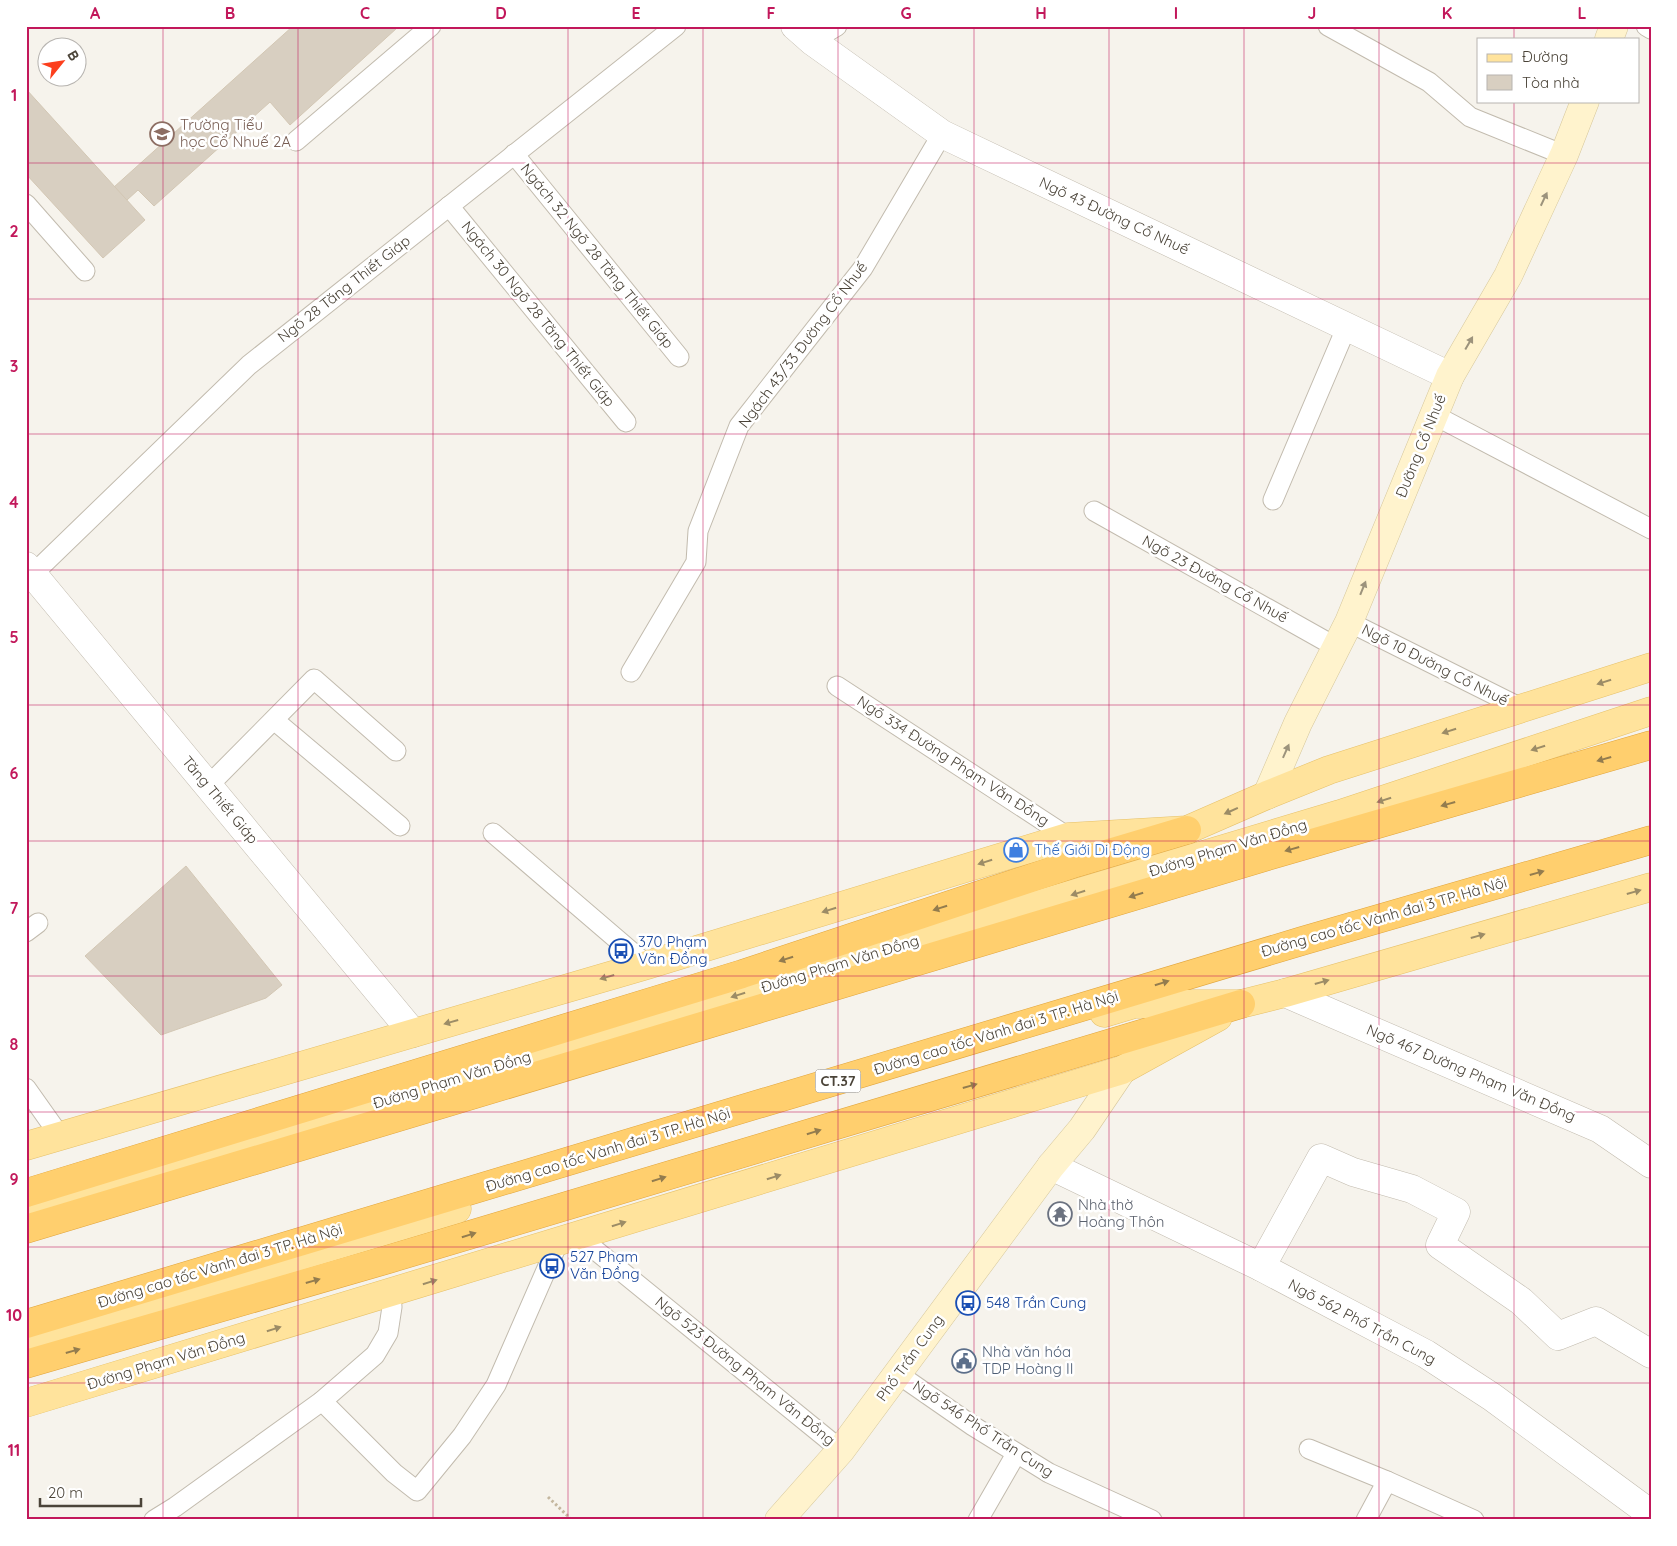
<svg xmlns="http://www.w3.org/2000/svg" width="1677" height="1546" font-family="Quicksand,sans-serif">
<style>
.building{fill:#d8cfc1;stroke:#d3c7b4}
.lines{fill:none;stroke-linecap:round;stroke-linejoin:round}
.service-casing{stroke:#c2bbae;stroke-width:21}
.minor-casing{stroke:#c2bbae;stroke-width:29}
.secondary-casing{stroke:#d6c79b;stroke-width:29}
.primary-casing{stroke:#e6c16a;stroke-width:29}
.motorway-casing{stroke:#e0a43c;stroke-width:29}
.path{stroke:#c4b79f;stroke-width:3;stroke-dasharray:2.5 2.5;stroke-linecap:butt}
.service{stroke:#fff;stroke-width:19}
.minor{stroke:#fff;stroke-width:28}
.secondary{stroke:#fff3cd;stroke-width:28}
.primary{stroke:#ffe39c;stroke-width:28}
.motorway{stroke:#ffcf6e;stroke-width:28}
.oneway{fill:#9c937c}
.oneway2{fill:#9c8c66}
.oneway3{fill:#937c4e}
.grid{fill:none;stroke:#c2185b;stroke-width:1;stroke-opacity:0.55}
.labels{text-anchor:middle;stroke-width:5;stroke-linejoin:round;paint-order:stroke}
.shield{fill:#fff;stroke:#817c74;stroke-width:1}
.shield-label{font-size:14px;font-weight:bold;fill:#4b4439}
.education-label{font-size:15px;fill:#785e54;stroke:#fff;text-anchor:start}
.street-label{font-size:15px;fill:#4b4439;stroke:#fff}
.shop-label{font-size:15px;fill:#366cbe;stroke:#fff;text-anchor:start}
.transit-label{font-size:15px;fill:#164399;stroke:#fff;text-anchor:start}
.worship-label{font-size:15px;fill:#5b616d;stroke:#fff;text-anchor:start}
.service-label{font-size:15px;fill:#4e5e75;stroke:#fff;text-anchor:start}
.neatline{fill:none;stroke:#c2185b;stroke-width:2}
.grid-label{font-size:16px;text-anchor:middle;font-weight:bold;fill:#c2185b}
</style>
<rect width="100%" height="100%" fill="#f6f3ec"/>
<!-- building -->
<g class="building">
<path d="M 293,26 L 395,26 L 397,28 L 290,125 L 270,102 L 154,206 L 138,190 L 127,200 L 114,187 Z"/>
<path d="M 26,89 L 145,220 L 103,258 L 26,174 Z"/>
<path d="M 186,866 L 282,985 L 266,998 L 161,1035 L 85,956 Z"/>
</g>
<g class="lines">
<!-- service casing -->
<g class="service-casing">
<g id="service">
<path d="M 1328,26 L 1429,82 L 1470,117 L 1564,155"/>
<path d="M 1646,26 L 1651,29"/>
<path d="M 812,41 L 837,26"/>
<path d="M 296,141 L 431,26"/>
<path d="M 514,154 L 679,357"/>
<path d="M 26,204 L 85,271"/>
<path d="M 449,206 L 626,422"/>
<path d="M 1434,415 L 1651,529"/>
<path d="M 1273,500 L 1347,326"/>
<path d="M 1094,511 L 1336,647"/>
<path d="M 33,574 L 249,365 L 676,26"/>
<path d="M 1349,622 L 1521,708"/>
<path d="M 631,672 L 696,562 L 698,531 L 739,426 L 863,268 L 942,134"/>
<path d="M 837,686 L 1068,837"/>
<path d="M 274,720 L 400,826"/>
<path d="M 208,786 L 314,679 L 396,751"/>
<path d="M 493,833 L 647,965"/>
<path d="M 26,932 L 38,923"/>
<path d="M 26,1088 L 60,1136"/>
<path d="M 578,1236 L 841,1450"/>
<path d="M 898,1374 L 973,1426 L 1049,1473 L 1152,1520"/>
<path d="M 322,1401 L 394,1473 L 417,1491 L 462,1436 L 496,1385 L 558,1243"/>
<path d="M 1309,1449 L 1387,1481"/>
<path d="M 154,1520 L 175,1507 L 322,1401 L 375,1355 L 388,1333 L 392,1307 L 391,1293"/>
<path d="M 978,1520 L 1016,1454"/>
<path d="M 1366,1520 L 1387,1481 L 1474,1520"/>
</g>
</g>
<!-- minor casing -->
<g class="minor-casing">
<g id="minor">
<path d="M 795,26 L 812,41 L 942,134 L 1450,376"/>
<path d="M 26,566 L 413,1033"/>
<path d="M 1285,993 L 1600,1129 L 1651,1164"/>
<path d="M 1051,1166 L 1261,1267 L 1426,1354 L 1492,1397 L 1651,1514"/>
<path d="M 1261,1267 L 1321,1158 L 1353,1172 L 1412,1189 L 1456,1212 L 1440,1245 L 1521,1301 L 1558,1336 L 1596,1321 L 1651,1354"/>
</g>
</g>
<!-- secondary casing -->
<g class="secondary-casing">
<g id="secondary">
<path d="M 1609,39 L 1614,26"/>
<path d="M 1267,795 L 1298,723 L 1349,622 L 1450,376 L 1508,276 L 1564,155 L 1585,101"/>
<path d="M 779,1520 L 841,1450 L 1051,1166 L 1082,1129 L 1122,1070"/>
</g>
</g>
<!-- primary casing -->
<g class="primary-casing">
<g id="primary">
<path d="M 1104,1013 L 1134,1004 L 1241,1004 L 1285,993 L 1651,887"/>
<path d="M 26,1146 L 647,965 L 1068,837 L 1187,830 L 1267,795 L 1329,770 L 1651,667"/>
<path d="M 26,1208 L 1340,814 L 1651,711"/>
<path d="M 26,1343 L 274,1264 L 457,1209"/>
<path d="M 26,1403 L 1122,1070 L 1218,1017"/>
</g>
</g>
<!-- motorway casing -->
<g class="motorway-casing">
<g id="motorway">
<path d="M 26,1193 L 742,974 L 1076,863 L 1187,830"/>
<path d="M 26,1229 L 1278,853 L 1651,745"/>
<path d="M 26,1324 L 1302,941 L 1651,840"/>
<path d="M 26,1364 L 389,1259 L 1241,1004"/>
</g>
</g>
<!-- path -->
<path class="path" d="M 548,1497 L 572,1520"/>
<!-- service -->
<use href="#service" class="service"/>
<!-- minor -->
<use href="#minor" class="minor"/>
<!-- secondary -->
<use href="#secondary" class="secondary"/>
<!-- primary -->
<use href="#primary" class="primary"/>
<!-- motorway -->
<use href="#motorway" class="motorway"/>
</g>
<!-- one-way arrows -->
<defs><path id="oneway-solid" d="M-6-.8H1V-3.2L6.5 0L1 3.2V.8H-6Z" transform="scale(1.25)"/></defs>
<g class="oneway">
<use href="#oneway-solid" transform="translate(1544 199) rotate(-65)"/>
<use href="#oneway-solid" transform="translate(1469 343) rotate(-60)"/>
<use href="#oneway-solid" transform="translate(1363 588) rotate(-68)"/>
<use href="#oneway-solid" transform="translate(1286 751) rotate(-66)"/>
</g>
<g class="oneway2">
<use href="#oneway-solid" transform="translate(1604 682) rotate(162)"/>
<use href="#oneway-solid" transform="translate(1449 731) rotate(162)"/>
<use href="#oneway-solid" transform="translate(1538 748) rotate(162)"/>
<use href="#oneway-solid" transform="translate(1384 800) rotate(162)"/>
<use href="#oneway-solid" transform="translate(1231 811) rotate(156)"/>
<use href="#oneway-solid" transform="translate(985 862) rotate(163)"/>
<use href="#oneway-solid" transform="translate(1634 892) rotate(-16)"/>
<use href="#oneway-solid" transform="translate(1078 893) rotate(163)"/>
<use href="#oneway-solid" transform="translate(829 910) rotate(163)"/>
<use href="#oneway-solid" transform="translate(1478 936) rotate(-16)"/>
<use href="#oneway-solid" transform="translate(607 977) rotate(164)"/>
<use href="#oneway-solid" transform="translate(1322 982) rotate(-16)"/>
<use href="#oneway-solid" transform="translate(738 995) rotate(163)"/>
<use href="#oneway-solid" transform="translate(451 1022) rotate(164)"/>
<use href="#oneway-solid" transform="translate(774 1177) rotate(-17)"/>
<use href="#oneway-solid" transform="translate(619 1224) rotate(-17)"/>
<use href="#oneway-solid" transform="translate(430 1282) rotate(-17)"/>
<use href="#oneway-solid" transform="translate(274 1329) rotate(-17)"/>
</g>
<g class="oneway3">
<use href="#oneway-solid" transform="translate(1604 759) rotate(164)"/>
<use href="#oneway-solid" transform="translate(1448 804) rotate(164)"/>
<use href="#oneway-solid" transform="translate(1292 849) rotate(164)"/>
<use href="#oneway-solid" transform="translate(1537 873) rotate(-16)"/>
<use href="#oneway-solid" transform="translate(1136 895) rotate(163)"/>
<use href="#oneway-solid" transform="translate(940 908) rotate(162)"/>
<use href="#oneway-solid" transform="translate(786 959) rotate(162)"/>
<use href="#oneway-solid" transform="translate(1162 983) rotate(-17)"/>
<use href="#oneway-solid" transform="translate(970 1086) rotate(-16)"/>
<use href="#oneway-solid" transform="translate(814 1132) rotate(-17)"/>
<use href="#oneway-solid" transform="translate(659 1179) rotate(-17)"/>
<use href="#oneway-solid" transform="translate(469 1235) rotate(-17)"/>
<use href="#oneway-solid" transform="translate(313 1281) rotate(-16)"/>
<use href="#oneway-solid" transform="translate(73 1351) rotate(-16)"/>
</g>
<!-- grid -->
<path class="grid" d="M 163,26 L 163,1520M 298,26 L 298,1520M 433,26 L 433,1520M 568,26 L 568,1520M 703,26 L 703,1520M 838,26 L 838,1520M 974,26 L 974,1520M 1109,26 L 1109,1520M 1244,26 L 1244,1520M 1379,26 L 1379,1520M 1514,26 L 1514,39M 1514,101 L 1514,1520M 26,163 L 1651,163M 26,299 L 1651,299M 26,434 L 1651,434M 26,570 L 1651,570M 26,705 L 1651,705M 26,841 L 1651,841M 26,976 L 1651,976M 26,1112 L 1651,1112M 26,1247 L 1651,1247M 26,1383 L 1651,1383"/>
<!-- icons -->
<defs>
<g id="school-ring" transform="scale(1.25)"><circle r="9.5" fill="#fff" stroke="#8d6e63" stroke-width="1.5"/><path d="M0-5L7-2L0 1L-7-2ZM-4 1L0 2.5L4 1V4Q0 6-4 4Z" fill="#8d6e63"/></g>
<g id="shop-ring" transform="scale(1.25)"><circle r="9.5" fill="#fff" stroke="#3f7fe0" stroke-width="1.5"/><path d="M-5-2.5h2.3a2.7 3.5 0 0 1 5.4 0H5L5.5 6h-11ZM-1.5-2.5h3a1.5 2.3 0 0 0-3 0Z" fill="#3f7fe0"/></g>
<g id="bus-ring" transform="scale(1.25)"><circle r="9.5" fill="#fff" stroke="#1a4fb4" stroke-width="1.5"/><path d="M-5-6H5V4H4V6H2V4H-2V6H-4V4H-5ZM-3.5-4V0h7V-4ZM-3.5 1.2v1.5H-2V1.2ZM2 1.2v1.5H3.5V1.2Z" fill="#1a4fb4"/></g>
<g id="temple-ring" transform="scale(1.25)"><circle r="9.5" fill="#fff" stroke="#6b7280" stroke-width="1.5"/><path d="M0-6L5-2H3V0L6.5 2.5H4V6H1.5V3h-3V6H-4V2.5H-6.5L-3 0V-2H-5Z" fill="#6b7280"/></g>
<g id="civic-ring" transform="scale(1.25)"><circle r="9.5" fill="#fff" stroke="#5c6f8a" stroke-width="1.5"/><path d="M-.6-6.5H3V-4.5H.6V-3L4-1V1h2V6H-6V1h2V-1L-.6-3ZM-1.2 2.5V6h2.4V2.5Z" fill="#5c6f8a"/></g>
</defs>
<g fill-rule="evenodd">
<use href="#school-ring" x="162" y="134"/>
<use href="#shop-ring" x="1016" y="850"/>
<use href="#bus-ring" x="621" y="951"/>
<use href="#temple-ring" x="1060" y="1214"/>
<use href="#bus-ring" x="552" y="1266"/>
<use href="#bus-ring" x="968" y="1303"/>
<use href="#civic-ring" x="964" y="1361"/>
</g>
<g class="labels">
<!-- shield labels -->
<rect class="shield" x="815.5" y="1069.5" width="45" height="23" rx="4"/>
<g class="shield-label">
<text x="838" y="1086">CT.37</text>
</g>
<!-- education labels -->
<g class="education-label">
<text x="180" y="130">Trường Tiểu<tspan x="180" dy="17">học Cổ Nhuế 2A</tspan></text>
</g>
<!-- street labels -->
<g class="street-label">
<text transform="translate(1114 216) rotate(25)" y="5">Ngõ 43 Đường Cổ Nhuế</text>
<text transform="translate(597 256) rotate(51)" y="5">Ngách 32 Ngõ 28 Tăng Thiết Giáp</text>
<text transform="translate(344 289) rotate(-38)" y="5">Ngõ 28 Tăng Thiết Giáp</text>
<text transform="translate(538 314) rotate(51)" y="5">Ngách 30 Ngõ 28 Tăng Thiết Giáp</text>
<text transform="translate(803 345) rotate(-53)" y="5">Ngách 43/33 Đường Cổ Nhuế</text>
<text transform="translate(1421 446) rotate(-68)" y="5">Đường Cổ Nhuế</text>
<text transform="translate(1215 579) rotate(29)" y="5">Ngõ 23 Đường Cổ Nhuế</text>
<text transform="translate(1435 665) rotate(27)" y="5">Ngõ 10 Đường Cổ Nhuế</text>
<text transform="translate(953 761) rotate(33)" y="5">Ngõ 334 Đường Phạm Văn Đồng</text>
<text transform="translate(220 800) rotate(50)" y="5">Tăng Thiết Giáp</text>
<text transform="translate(1228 848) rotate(-17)" y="5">Đường Phạm Văn Đồng</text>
<text transform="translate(1384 917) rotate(-16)" y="5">Đường cao tốc Vành đai 3 TP. Hà Nội</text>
<text transform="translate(840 964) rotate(-17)" y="5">Đường Phạm Văn Đồng</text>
<text transform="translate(996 1033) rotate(-17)" y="5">Đường cao tốc Vành đai 3 TP. Hà Nội</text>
<text transform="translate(1471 1073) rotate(23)" y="5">Ngõ 467 Đường Phạm Văn Đồng</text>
<text transform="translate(452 1080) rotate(-17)" y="5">Đường Phạm Văn Đồng</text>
<text transform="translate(608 1150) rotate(-17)" y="5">Đường cao tốc Vành đai 3 TP. Hà Nội</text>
<text transform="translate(220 1266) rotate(-17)" y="5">Đường cao tốc Vành đai 3 TP. Hà Nội</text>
<text transform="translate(1362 1322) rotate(28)" y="5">Ngõ 562 Phố Trần Cung</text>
<text transform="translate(910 1358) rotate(-54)" y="5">Phố Trần Cung</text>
<text transform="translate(166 1361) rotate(-17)" y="5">Đường Phạm Văn Đồng</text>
<text transform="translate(745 1371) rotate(39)" y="5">Ngõ 523 Đường Phạm Văn Đồng</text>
<text transform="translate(983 1429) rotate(33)" y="5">Ngõ 546 Phố Trần Cung</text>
</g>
<!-- shop labels -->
<g class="shop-label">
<text x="1034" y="855">Thế Giới Di Động</text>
</g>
<!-- transit labels -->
<g class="transit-label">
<text x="638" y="947">370 Phạm<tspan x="638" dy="17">Văn Đồng</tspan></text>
<text x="570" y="1262">527 Phạm<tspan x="570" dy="17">Văn Đồng</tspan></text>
<text x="986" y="1308">548 Trần Cung</text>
</g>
<!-- worship labels -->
<g class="worship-label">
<text x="1078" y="1210">Nhà thờ<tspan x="1078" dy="17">Hoàng Thôn</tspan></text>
</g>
<!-- service labels -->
<g class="service-label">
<text x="982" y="1357">Nhà văn hóa<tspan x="982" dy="17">TDP Hoàng II</tspan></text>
</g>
</g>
<!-- border -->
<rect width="1677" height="1546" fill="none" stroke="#ffffff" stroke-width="55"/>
<!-- legend -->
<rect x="1477" y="38" width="162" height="65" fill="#ffffff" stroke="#b7b4b0"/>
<rect x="1487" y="54" width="25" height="8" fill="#ffe39c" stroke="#b7b4b0"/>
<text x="1522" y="62" font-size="15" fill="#4b4439">Đường</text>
<rect x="1487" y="75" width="25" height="15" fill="#d8cfc1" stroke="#b7b4b0"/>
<text x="1522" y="88" font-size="15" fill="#4b4439">Tòa nhà</text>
<!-- north arrow -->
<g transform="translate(62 62) rotate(60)"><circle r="24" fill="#ffffff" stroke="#b7b4b0"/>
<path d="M0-4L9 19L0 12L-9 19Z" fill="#fc3f1d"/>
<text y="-8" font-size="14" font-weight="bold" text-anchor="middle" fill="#4b4439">B</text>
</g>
<!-- scale -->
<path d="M40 1498v8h101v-8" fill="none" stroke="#4b4439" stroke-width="2.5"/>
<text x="48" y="1498" font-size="15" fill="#4b4439" stroke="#ffffff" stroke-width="4" paint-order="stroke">20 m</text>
<rect x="28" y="28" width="1622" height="1490" class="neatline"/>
<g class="grid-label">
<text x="95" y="19">A</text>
<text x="230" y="19">B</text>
<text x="365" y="19">C</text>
<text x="501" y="19">D</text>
<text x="636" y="19">E</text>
<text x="771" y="19">F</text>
<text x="906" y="19">G</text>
<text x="1041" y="19">H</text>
<text x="1176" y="19">I</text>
<text x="1312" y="19">J</text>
<text x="1447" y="19">K</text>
<text x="1582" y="19">L</text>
<text x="14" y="101">1</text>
<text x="14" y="237">2</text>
<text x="14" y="372">3</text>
<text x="14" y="508">4</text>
<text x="14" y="643">5</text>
<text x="14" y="779">6</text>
<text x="14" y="914">7</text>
<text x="14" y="1050">8</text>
<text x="14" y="1185">9</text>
<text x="14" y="1321">10</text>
<text x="14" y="1456">11</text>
</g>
</svg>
